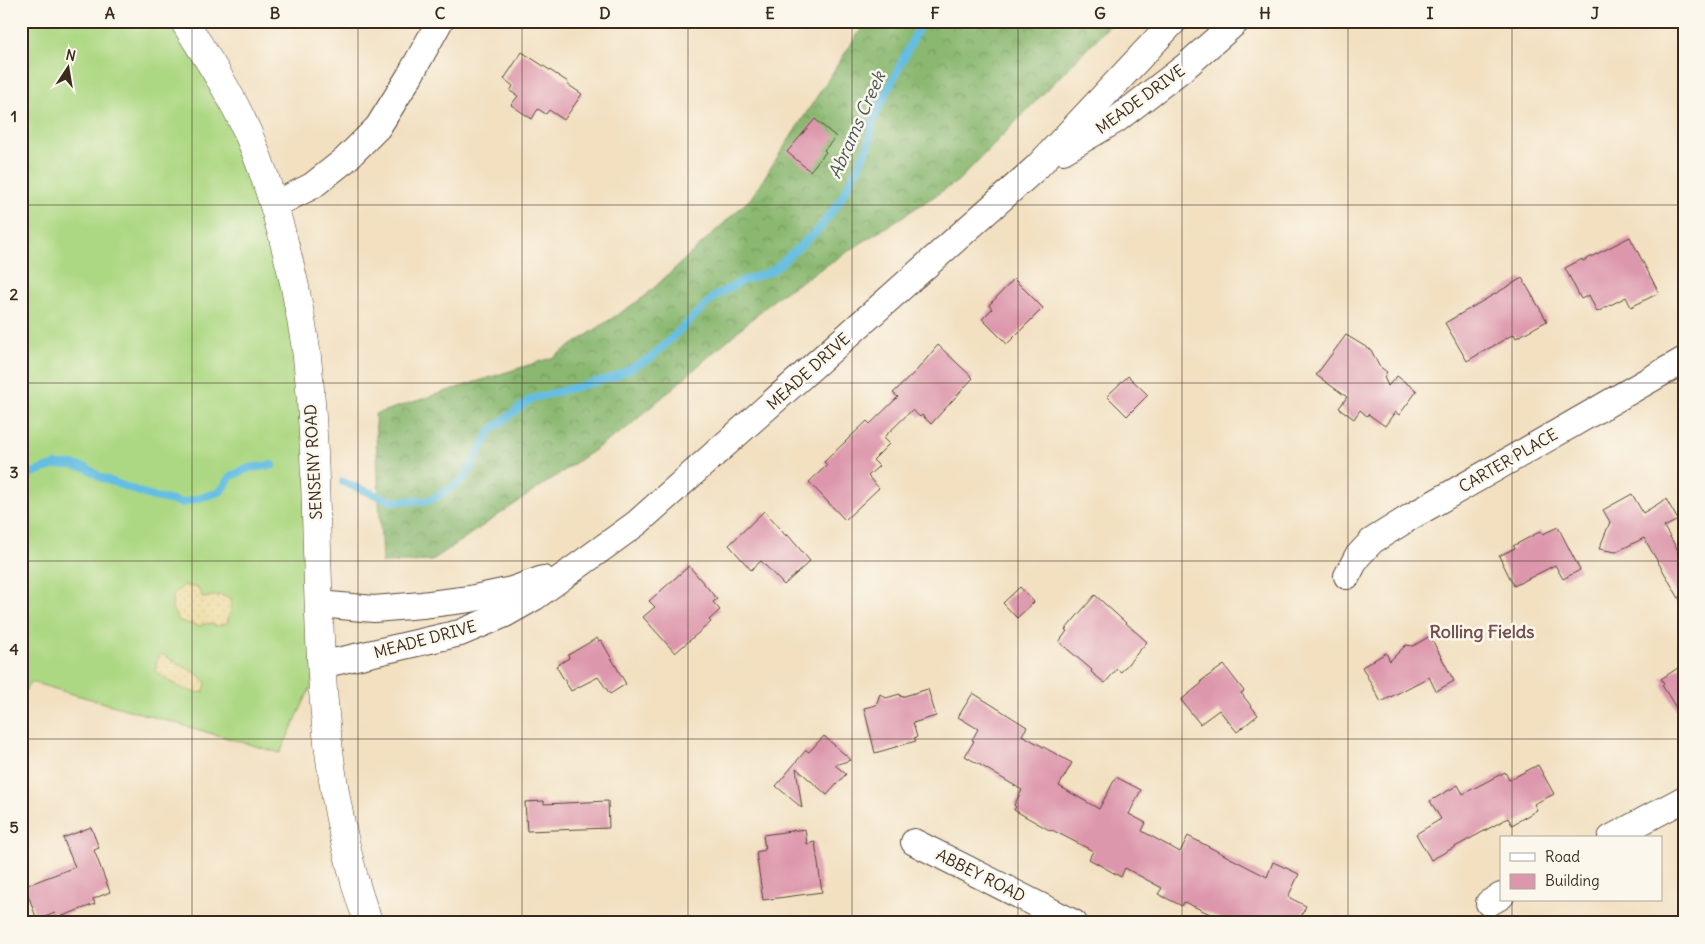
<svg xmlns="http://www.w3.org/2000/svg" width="1705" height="944" font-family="Delius,sans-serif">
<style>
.grass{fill:#add883;stroke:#748150}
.forest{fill:url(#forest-crowns);stroke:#627148}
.sand{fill:url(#sand-dots);stroke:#94825e}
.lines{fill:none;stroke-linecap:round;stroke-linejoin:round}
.stream{stroke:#65bee2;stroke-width:8}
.building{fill:#dd97ac}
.minor-casing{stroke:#564536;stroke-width:28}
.secondary-casing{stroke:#564536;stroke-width:29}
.minor{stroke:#fff;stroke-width:26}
.secondary{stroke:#fff;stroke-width:28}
.grid{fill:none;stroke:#3b2a1e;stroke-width:1;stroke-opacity:0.55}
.labels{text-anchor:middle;stroke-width:5;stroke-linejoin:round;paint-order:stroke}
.street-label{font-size:16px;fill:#3b2a1e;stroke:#fbf7ec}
.water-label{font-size:18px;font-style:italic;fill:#485659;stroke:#fbf7ec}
.neighbourhood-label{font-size:18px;font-weight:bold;fill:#745050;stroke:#fbf7ec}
.neatline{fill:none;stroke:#3b2a1e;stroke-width:2}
.grid-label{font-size:16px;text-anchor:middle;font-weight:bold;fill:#3b2a1e}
</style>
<defs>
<pattern id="forest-crowns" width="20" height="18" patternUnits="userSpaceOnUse" patternTransform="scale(1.25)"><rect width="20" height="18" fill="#8ab871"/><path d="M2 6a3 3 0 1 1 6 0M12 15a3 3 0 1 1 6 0" fill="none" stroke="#72965c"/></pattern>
<pattern id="sand-dots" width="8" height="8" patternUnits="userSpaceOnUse" patternTransform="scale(1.25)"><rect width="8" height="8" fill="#eeda9e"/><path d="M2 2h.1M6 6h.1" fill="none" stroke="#cdbb88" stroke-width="1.8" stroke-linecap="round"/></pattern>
</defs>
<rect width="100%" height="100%" fill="#fbf7ec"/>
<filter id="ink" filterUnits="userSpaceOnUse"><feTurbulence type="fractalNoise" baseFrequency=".02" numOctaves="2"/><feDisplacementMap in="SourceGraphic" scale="10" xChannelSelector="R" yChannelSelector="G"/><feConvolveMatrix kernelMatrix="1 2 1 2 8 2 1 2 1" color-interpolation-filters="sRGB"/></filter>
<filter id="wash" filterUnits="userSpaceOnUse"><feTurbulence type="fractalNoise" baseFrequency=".0096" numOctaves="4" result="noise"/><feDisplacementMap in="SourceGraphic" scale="20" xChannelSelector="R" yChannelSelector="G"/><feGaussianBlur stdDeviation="1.12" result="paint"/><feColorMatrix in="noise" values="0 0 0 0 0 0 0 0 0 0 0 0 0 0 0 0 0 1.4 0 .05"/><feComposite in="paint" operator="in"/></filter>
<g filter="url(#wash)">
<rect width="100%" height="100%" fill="#f2e0c1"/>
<!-- grass -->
<path class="grass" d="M 21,21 L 184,21 L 205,55 L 300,311 L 321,665 L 280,753 L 31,682 L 21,697 Z"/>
<!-- forest -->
<path class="forest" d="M 866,21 L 1114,21 L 958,181 L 777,297 L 628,427 L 431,561 L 382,563 L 375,414 L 554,357 L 644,297 L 751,198 Z"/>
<!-- sand -->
<g class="sand">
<path d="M 184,585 L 198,588 L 203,598 L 219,595 L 231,598 L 231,609 L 227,623 L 217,626 L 207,623 L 199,626 L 179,621 L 172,608 L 173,595 Z"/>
<path d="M 160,654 C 167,656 169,659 175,662 C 186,669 197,671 206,682 L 204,692 C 186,695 171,681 156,672 L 156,663 Z"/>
</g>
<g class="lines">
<!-- stream -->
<g class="stream">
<path d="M 21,477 L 55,465 L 73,465 L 87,468 L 100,477 L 150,496 L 182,503 L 220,492 L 231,476 L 249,468 L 273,465"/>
<path d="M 343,482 L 391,501 L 429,501 L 448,490 L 464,479 L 491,430 L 531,399 L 614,377 L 651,358 L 715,296 L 742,281 L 772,271 L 819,229 L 840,201 L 868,147 L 873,120 L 922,21"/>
</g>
</g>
<g id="blocks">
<!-- building -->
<g class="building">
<path d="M 522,52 L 568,82 L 567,84 L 582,94 L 564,120 L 549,110 L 546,114 L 538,109 L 532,119 L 511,105 L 518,96 L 510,91 L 513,86 L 504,79 Z"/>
<path d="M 815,119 L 836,137 L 824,150 L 826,152 L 810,171 L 787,152 Z"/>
<path d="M 1630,237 L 1659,293 L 1631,307 L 1626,297 L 1597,312 L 1589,295 L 1581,299 L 1565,268 L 1582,259 L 1583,261 Z"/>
<path d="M 1522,278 L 1547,321 L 1516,338 L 1514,334 L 1467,361 L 1445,323 Z"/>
<path d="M 1014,279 L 1043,308 L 1007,344 L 982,319 L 992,309 L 989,305 Z"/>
<path d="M 1346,335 L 1371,350 L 1379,366 L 1387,372 L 1384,377 L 1388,386 L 1397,376 L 1417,391 L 1399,415 L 1395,412 L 1385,426 L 1368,414 L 1367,416 L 1360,410 L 1354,419 L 1339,408 L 1347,397 L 1316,375 Z"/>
<path d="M 938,345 L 973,378 L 931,424 L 922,415 L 920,417 L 912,410 L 883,438 L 889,444 L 873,460 L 879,466 L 868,476 L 879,488 L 845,520 L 809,482 L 827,465 L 824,462 L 867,421 L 870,424 L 898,397 L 893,393 L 917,370 Z"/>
<path d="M 1128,376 L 1148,395 L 1127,416 L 1107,396 Z"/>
<path d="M 1632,494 L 1643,513 L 1666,499 L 1678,520 L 1664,527 L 1684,560 L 1684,607 L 1644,538 L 1616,552 L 1599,549 L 1610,522 L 1603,510 Z"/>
<path d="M 764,511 L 786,536 L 787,534 L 810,561 L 784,585 L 761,561 L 751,570 L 729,545 Z"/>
<path d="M 1558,527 L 1580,570 L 1563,579 L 1555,565 L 1514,586 L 1499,556 L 1515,548 L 1513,546 L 1541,531 L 1543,534 Z"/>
<path d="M 689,566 L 717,599 L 713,602 L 720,610 L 709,620 L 711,622 L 675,653 L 643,617 L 655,607 L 649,601 Z"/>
<path d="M 1020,587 L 1034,602 L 1017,618 L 1003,603 Z"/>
<path d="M 1095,595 L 1147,642 L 1121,672 L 1117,669 L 1105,683 L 1091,672 L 1092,670 L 1059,642 L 1067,631 L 1065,630 Z"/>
<path d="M 1430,636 L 1454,681 L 1436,691 L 1429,677 L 1381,702 L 1362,667 L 1386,653 L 1390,661 L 1406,645 L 1413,646 Z"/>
<path d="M 597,638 L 599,641 L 601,640 L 626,684 L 610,694 L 598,677 L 571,691 L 556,666 L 569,658 L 568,655 Z"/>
<path d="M 1684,664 L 1684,721 L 1662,685 L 1664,683 L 1661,679 Z"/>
<path d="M 1224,665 L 1244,691 L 1241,693 L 1258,715 L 1237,732 L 1219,710 L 1200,724 L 1181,700 L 1202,683 L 1201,681 Z"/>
<path d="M 928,689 L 936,716 L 913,723 L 917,737 L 914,738 L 916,741 L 875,753 L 864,708 L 876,705 L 880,694 L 886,698 L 900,694 L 901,697 Z"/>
<path d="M 973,693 L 1027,727 L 1022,735 L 1072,763 L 1059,786 L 1099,809 L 1116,777 L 1141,790 L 1129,814 L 1146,823 L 1142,831 L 1180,852 L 1188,836 L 1267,877 L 1273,862 L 1299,874 L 1288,897 L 1306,906 L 1298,923 L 1230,923 L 1184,902 L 1182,906 L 1158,894 L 1162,888 L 1125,868 L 1121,877 L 1089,859 L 1093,851 L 1052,830 L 1051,831 L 1014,810 L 1016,807 L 1014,805 L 1022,790 L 965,756 L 974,741 L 972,740 L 978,729 L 958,717 Z"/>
<path d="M 824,736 L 851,760 L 835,765 L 846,774 L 827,795 L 796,768 L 802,808 L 776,786 L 806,750 L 809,752 Z"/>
<path d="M 1538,765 L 1554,794 L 1534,804 L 1537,810 L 1512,825 L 1508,818 L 1431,860 L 1416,834 L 1441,819 L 1430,801 L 1458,785 L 1463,794 L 1505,772 L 1509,780 Z"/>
<path d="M 544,801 L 544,804 L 608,801 L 609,828 L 527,831 L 525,802 Z"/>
<path d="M 91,827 L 99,848 L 94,850 L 110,892 L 93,899 L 95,904 L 57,918 L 55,913 L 37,920 L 25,886 L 75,867 L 63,838 Z"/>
<path d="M 805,829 L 807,844 L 815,842 L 822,892 L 763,900 L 756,852 L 765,850 L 763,835 Z"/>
</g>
</g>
</g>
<g filter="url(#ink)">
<use href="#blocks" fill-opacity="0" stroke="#564536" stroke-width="1"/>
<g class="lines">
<!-- minor casing -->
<g class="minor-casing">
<g id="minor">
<path d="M 1063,151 L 1116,120 L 1186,66 L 1237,21"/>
<path d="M 274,205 L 312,186 L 345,160 L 378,127 L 409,77 L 440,21"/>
<path d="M 1347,576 L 1357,557 L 1372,541 L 1412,516 L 1684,360"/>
<path d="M 319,604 L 374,609 L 422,605 L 470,599 L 512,590 L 543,579"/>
<path d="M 321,665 L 460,633 L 505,614 L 535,597 L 637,523 L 1037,167 L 1174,21"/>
<path d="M 1611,838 L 1684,799"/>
<path d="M 914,842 L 1074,923"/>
<path d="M 1489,903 L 1501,896"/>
</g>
</g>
<!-- secondary casing -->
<g class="secondary-casing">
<path id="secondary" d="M 184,21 C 206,56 230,92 247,131 C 269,181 283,234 295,287 C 299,310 304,333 307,357 C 324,515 308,676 343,833 C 350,863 357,894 369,923"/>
</g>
<!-- minor -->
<use href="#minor" class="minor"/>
<!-- secondary -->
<use href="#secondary" class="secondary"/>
</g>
</g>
<!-- grid -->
<path class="grid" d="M 192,21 L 192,923M 358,21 L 358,923M 522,21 L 522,923M 688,21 L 688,923M 852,21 L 852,923M 1018,21 L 1018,923M 1182,21 L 1182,923M 1348,21 L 1348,923M 1512,21 L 1512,838M 21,205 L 1684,205M 21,383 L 1684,383M 21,561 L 1684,561M 21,739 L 1684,739M 1512,900 L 1512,923"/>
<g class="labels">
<!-- street labels -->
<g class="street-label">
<text transform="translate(1140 99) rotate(-36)" y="6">MEADE DRIVE</text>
<text transform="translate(808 371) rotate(-42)" y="6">MEADE DRIVE</text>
<text transform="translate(1508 460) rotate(-30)" y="6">CARTER PLACE</text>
<text transform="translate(313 462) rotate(-93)" y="6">SENSENY ROAD</text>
<text transform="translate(425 639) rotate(-15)" y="6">MEADE DRIVE</text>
<text transform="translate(981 875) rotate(27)" y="6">ABBEY ROAD</text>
</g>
<!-- water labels -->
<g class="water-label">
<text transform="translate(857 125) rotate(-66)" y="6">Abrams Creek</text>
</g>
<!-- neighbourhood labels -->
<g class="neighbourhood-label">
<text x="1482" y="638">Rolling Fields</text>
</g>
</g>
<!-- margin -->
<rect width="1705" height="944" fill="none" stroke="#fbf7ec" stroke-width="55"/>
<!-- legend -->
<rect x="1500" y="836" width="162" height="65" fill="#fbf7ec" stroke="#aea59a"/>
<rect x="1510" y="853" width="25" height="8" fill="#ffffff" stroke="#aea59a"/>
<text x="1545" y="862" font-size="15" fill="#3b2a1e">Road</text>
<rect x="1510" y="874" width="25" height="15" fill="#dd97ac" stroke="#aea59a"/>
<text x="1545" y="886" font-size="15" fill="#3b2a1e">Building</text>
<!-- north arrow -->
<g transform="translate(68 68) rotate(12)" stroke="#fbf7ec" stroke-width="4" paint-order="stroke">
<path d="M0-4L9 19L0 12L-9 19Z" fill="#3b2a1e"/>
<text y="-8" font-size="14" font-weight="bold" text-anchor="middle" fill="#3b2a1e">N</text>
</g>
<rect x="28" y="28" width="1650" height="888" class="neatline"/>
<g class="grid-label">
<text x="110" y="19">A</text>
<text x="275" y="19">B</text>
<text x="440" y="19">C</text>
<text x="605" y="19">D</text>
<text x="770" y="19">E</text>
<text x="935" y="19">F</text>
<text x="1100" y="19">G</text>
<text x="1265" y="19">H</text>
<text x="1430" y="19">I</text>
<text x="1595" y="19">J</text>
<text x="14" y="122">1</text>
<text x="14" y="300">2</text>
<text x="14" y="478">3</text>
<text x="14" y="655">4</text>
<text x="14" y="833">5</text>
</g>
</svg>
